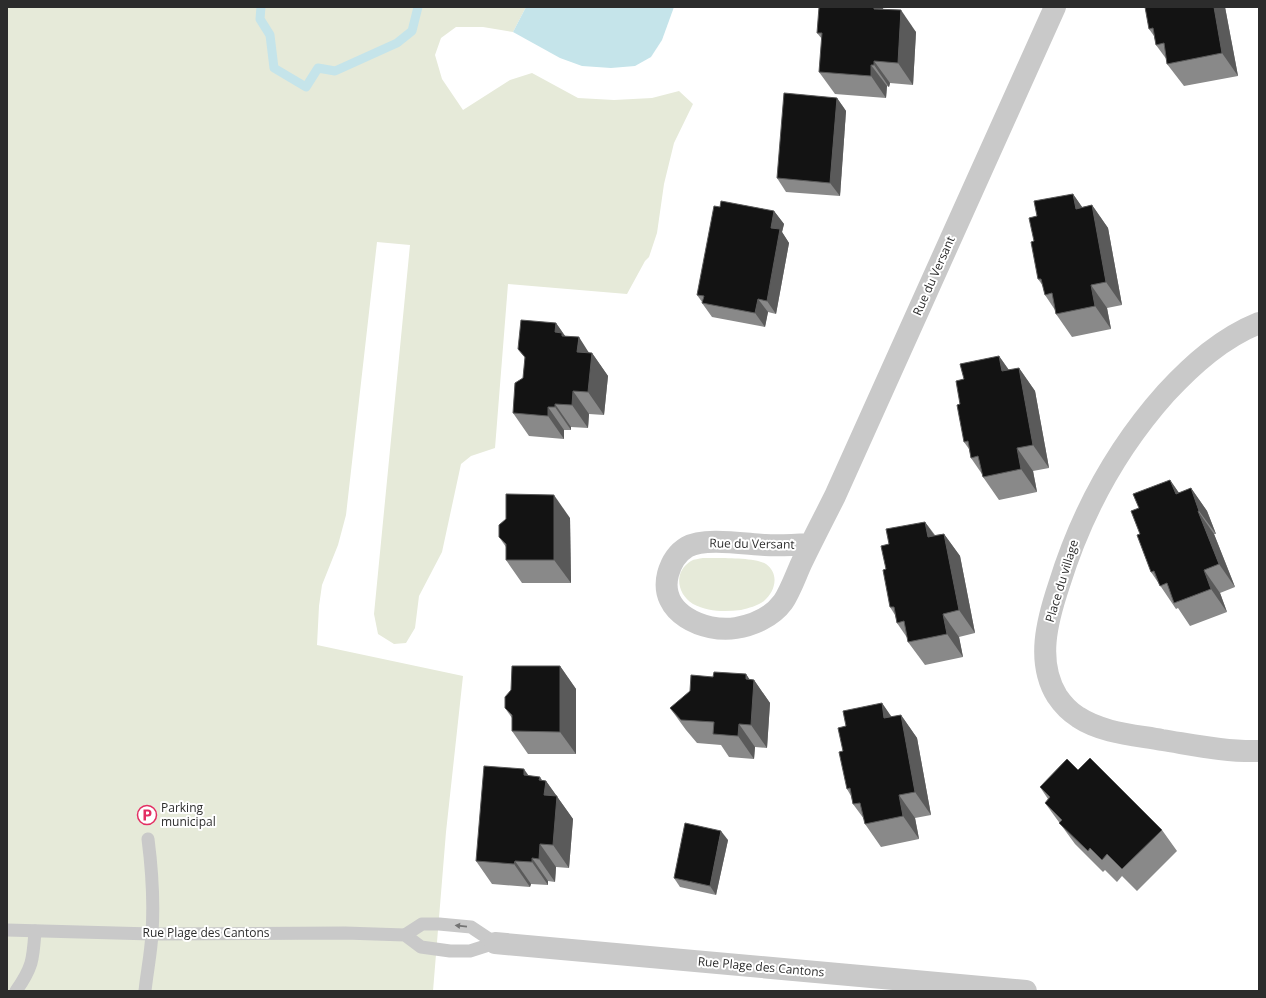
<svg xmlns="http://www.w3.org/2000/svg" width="1266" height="998" font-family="'Open Sans',sans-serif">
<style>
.green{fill:#e6ead9}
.water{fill:#c5e4ea}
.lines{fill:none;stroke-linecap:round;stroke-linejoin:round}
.stream{stroke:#c5e4ea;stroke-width:9}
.service{stroke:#c9c9c9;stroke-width:13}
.minor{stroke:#c9c9c9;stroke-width:22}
.wall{fill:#898989}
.shaded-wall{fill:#5a5a5a}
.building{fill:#131313;stroke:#5a5a5a}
.oneway{fill:#737373}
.labels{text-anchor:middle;stroke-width:4;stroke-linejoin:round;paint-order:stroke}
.street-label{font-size:12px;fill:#2c2c2c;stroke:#fff}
.poi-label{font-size:12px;fill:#2c2c2c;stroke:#fff;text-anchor:start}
</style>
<rect width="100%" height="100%" fill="#fff"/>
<!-- green -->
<g class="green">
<path d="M 7,7 L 526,7 L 513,32 L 483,27 L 456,27 L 441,38 L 435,55 L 442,79 L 463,110 L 510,80 L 532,73 L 578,98 L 614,100 L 652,98 L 679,91 L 693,104 L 674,143 L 664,184 L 657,233 L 649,257 L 645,261 L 627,294 L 508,284 L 495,448 L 471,456 L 461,464 L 442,552 L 419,596 L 415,628 L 406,643 L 394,644 L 378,634 L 374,614 L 410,245 L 377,242 L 346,515 L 338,545 L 322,585 L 319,606 L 317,645 L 463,676 L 446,832 L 433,991 L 7,991 Z"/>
<path d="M 703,558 C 717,558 755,557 766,564 C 780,574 775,592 764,601 C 757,606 749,608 741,610 C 725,612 708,612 693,604 C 677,594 673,572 691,561 C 694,559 699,559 703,558 Z"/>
</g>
<!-- water -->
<path class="water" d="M 526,7 L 674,7 L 662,40 L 651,57 L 635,66 L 611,68 L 582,66 L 560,58 L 513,32 Z"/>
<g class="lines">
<!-- stream -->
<path class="stream" d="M 261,7 L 260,19 L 270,35 L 274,68 L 306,87 L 318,68 L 335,71 L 397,43 L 412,31 L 418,7"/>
<!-- service -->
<g class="service">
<path d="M 7,930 L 152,934 L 345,933 L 405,935 L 421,947 L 450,951 L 470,951 L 495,943"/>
<path d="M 405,935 L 422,924 L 439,924 L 471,927 L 495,943"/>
<path d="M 16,991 C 33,967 33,959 35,931"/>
<path d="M 145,991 C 147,972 151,953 152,933 C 154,902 152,870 148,839"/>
</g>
<!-- minor -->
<g class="minor">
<path d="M 1259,323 C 1222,338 1193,364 1166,393 C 1116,449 1081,514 1059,585 C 1047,621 1036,662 1057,696 C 1063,705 1070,712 1078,717 C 1102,733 1135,735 1162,740 C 1194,745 1226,752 1259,751"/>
<path d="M 810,544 C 795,545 780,546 765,545 C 745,544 704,537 687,547 C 677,553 671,563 668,574 C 658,613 704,633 736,628 C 753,625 772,617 783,602 C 790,592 796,575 801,564 C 812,541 824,518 835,496 L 1055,7"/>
<path d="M 495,943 L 1026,991"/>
</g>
</g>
<!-- wall -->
<g class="wall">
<path d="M 1145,7 L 1225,7 L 1238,76 L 1184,86 L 1167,64 L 1167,60 L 1156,45 L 1154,36 L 1149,29 Z"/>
<path d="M 884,9 L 916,32 L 913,85 L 890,83 L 889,87 L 887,86 L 886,98 L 835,94 L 819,72 L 822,39 L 817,33 Z"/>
<path d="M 837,98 L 846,111 L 840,196 L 786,192 L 777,178 Z"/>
<path d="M 1073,194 L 1082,207 L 1092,205 L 1108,228 L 1122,305 L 1107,308 L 1111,329 L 1072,337 L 1056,314 L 1055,310 L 1045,295 L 1043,286 L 1038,279 L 1034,241 Z"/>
<path d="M 720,207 L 774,211 L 784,224 L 782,232 L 789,243 L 776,314 L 768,312 L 765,327 L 712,317 L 702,303 L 702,302 L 697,295 Z"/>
<path d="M 556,323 L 565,336 L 590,353 L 592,353 L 608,376 L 604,415 L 589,414 L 588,428 L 571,427 L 571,430 L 564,430 L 564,439 L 529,436 L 513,413 L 523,378 L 525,358 L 518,349 Z"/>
<path d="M 999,356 L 1009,370 L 1019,368 L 1035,391 L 1049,468 L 1033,471 L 1037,492 L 999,500 L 983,477 L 982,474 L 971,458 L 969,449 L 964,442 L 960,404 L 964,379 Z"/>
<path d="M 1170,480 L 1179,493 L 1191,488 L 1207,511 L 1216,534 L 1214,534 L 1235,587 L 1220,593 L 1227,612 L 1190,626 L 1178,608 L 1176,609 L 1151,572 L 1139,508 Z"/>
<path d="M 570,518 L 571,583 L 522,583 L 506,560 L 506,547 L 499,537 Z"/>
<path d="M 925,522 L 935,535 L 944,534 L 960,556 L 975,633 L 959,637 L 963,657 L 925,665 L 908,642 L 908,639 L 897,623 L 895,615 L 890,607 L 886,569 L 889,544 Z"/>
<path d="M 560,666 L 576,689 L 576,754 L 528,754 L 512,731 L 512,718 L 505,708 Z"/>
<path d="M 746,674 L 749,679 L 754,680 L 770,703 L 767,748 L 755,747 L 754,759 L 729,757 L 721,745 L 697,743 L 686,730 L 670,708 L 713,677 Z"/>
<path d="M 882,703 L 891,717 L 901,715 L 917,738 L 931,815 L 915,818 L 919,839 L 881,847 L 865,824 L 864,819 L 853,804 L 851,796 L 847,789 L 843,751 L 846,726 Z"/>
<path d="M 1078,770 L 1162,830 L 1177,851 L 1137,891 L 1122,876 L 1117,882 L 1105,870 L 1103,872 L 1075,844 L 1045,803 L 1048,799 L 1040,787 Z"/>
<path d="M 529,776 L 542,780 L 546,781 L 573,819 L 569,868 L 556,867 L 555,882 L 548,881 L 548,885 L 531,884 L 530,887 L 492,884 L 476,861 Z"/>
<path d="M 728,840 L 716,895 L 680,887 L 674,878 Z"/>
</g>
<!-- shaded-wall -->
<g class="shaded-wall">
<path d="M 874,7 L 882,7 L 890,18 L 874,9 Z"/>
<path d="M 1214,7 L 1225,7 L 1238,76 L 1222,53 Z"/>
<path d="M 901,10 L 916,32 L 913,85 L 898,63 Z"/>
<path d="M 874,61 L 890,83 L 889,87 L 874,65 Z"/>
<path d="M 871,65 L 887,86 L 886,98 L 871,76 Z"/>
<path d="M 837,98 L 846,111 L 840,196 L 830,183 Z"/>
<path d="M 1073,194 L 1089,217 L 1076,209 Z"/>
<path d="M 1092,205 L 1108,228 L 1122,305 L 1106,282 Z"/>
<path d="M 774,211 L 784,224 L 782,232 L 789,243 L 776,314 L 767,301 L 771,228 Z"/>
<path d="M 1091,285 L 1107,308 L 1111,329 L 1095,306 Z"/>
<path d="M 758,299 L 768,312 L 765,327 L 755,313 Z"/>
<path d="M 556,323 L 572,346 L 555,332 Z"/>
<path d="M 579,337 L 591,356 L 592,353 L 608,376 L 604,415 L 588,392 L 577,352 Z"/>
<path d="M 999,356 L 1015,379 L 1002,371 Z"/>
<path d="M 1019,368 L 1035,391 L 1049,468 L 1033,445 Z"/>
<path d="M 573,391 L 589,414 L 588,428 L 572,405 Z"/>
<path d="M 555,404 L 571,427 L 571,430 L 555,407 Z"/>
<path d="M 548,407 L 564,430 L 564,439 L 548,416 Z"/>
<path d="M 1017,448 L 1033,471 L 1037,492 L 1021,469 Z"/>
<path d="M 1170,480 L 1186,503 L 1176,494 Z"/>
<path d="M 1191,488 L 1207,511 L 1216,534 L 1199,511 Z"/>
<path d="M 554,495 L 570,518 L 571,583 L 554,560 Z"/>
<path d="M 1198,511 L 1214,534 L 1235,587 L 1219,564 Z"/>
<path d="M 925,522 L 941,545 L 928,537 Z"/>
<path d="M 944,534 L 960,556 L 975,633 L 959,610 Z"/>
<path d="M 1204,570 L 1220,593 L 1227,612 L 1211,589 Z"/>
<path d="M 943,614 L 959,637 L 963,657 L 947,634 Z"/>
<path d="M 560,666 L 576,689 L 576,754 L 560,732 Z"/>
<path d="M 746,674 L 754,686 L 754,680 L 770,703 L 767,748 L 751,725 Z"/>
<path d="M 882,703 L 898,726 L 884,718 Z"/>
<path d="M 901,715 L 917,738 L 931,815 L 915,792 Z"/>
<path d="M 739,724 L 755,747 L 754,759 L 738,736 Z"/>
<path d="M 524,769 L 540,792 L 524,775 Z"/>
<path d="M 540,777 L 545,785 L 546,781 L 573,819 L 569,868 L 553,845 L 544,795 L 539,780 Z"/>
<path d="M 899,795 L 915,818 L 919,839 L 903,816 Z"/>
<path d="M 721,831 L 728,840 L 716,895 L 710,886 Z"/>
<path d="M 540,844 L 556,867 L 555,882 L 539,859 Z"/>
<path d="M 532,858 L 548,881 L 548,885 L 532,862 Z"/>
<path d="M 515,861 L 531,884 L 530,887 L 514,864 Z"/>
</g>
<!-- building -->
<g class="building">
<path d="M 819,7 L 874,7 L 874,9 L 901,10 L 898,63 L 874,61 L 874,65 L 871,65 L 871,76 L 819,72 L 822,33 L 817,33 Z"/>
<path d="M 1145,7 L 1214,7 L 1222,53 L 1167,64 L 1164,43 L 1156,45 L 1153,28 L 1149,29 Z"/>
<path d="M 784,93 L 837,98 L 830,183 L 777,178 Z"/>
<path d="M 1073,194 L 1076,209 L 1092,205 L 1106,282 L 1091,285 L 1095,306 L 1056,314 L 1052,293 L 1045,295 L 1041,279 L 1038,279 L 1031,242 L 1034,241 L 1029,218 L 1037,216 L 1034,201 Z"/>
<path d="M 721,201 L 774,211 L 771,228 L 780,229 L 767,301 L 758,299 L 755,313 L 702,303 L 704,296 L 697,295 L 714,206 L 720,207 Z"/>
<path d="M 521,320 L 556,323 L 555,332 L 562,333 L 562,336 L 579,337 L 577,352 L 592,353 L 588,392 L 573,391 L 572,405 L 555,404 L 555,407 L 548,407 L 548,416 L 513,413 L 515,383 L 523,378 L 525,357 L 518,349 Z"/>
<path d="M 999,356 L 1002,371 L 1019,368 L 1033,445 L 1017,448 L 1021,469 L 983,477 L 978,456 L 971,458 L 968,441 L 964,442 L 957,405 L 960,404 L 956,381 L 964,379 L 960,364 Z"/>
<path d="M 1170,480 L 1176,494 L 1191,488 L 1199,511 L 1198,511 L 1219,564 L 1204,570 L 1211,589 L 1174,603 L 1167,583 L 1160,586 L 1154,571 L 1151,572 L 1137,535 L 1140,534 L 1131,511 L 1139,508 L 1133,494 Z"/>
<path d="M 506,494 L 554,495 L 554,560 L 506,560 L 506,544 L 499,537 L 499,525 L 506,519 Z"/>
<path d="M 925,522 L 928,537 L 944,534 L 959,610 L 943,614 L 947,634 L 908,642 L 904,621 L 897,623 L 894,607 L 890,607 L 883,570 L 886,569 L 881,546 L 889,544 L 886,529 Z"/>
<path d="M 512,666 L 560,666 L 560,732 L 512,731 L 512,715 L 505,708 L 505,697 L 511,690 Z"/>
<path d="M 714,672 L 746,674 L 746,679 L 754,680 L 751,725 L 739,724 L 738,736 L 713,734 L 714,722 L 681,720 L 670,708 L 690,691 L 691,675 L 713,677 Z"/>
<path d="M 882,703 L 884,718 L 901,715 L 915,792 L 899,795 L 903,816 L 865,824 L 860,803 L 853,804 L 850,788 L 847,789 L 839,752 L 843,751 L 838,728 L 846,726 L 843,711 Z"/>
<path d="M 1090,758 L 1162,830 L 1122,869 L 1107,854 L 1102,860 L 1090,848 L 1088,851 L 1059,823 L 1062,820 L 1045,803 L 1050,797 L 1040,787 L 1067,759 L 1078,770 Z"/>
<path d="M 484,766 L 524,769 L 524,775 L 540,777 L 539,780 L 546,781 L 544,795 L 557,796 L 553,845 L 540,844 L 539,859 L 532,858 L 532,862 L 515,861 L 514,864 L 476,861 Z"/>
<path d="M 685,823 L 721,831 L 710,886 L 674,878 Z"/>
</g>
<!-- one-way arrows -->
<defs><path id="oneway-solid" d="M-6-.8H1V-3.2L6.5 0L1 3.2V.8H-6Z"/></defs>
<use class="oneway" href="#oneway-solid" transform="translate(461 926) rotate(-174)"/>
<!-- icons -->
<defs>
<g id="parking-ring" transform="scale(1)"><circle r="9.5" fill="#fff" stroke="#e32e63" stroke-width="1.5"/><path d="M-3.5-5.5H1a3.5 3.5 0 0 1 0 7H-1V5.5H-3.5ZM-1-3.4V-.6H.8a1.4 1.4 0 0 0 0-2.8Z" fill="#e32e63"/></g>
</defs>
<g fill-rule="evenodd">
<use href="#parking-ring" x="147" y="815"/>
</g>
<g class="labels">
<!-- street labels -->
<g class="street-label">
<text transform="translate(934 276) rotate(-66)" y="4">Rue du Versant</text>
<text transform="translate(752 544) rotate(1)" y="4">Rue du Versant</text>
<text transform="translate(1062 581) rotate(-73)" y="4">Place du village</text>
<text x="206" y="937">Rue Plage des Cantons</text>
<text transform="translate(761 967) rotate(5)" y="4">Rue Plage des Cantons</text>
</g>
<!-- poi labels -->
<g class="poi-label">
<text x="161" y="812">Parking<tspan x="161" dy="14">municipal</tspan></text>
</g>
</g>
<!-- border -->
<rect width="1266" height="998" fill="none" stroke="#2c2c2c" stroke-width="16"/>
</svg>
